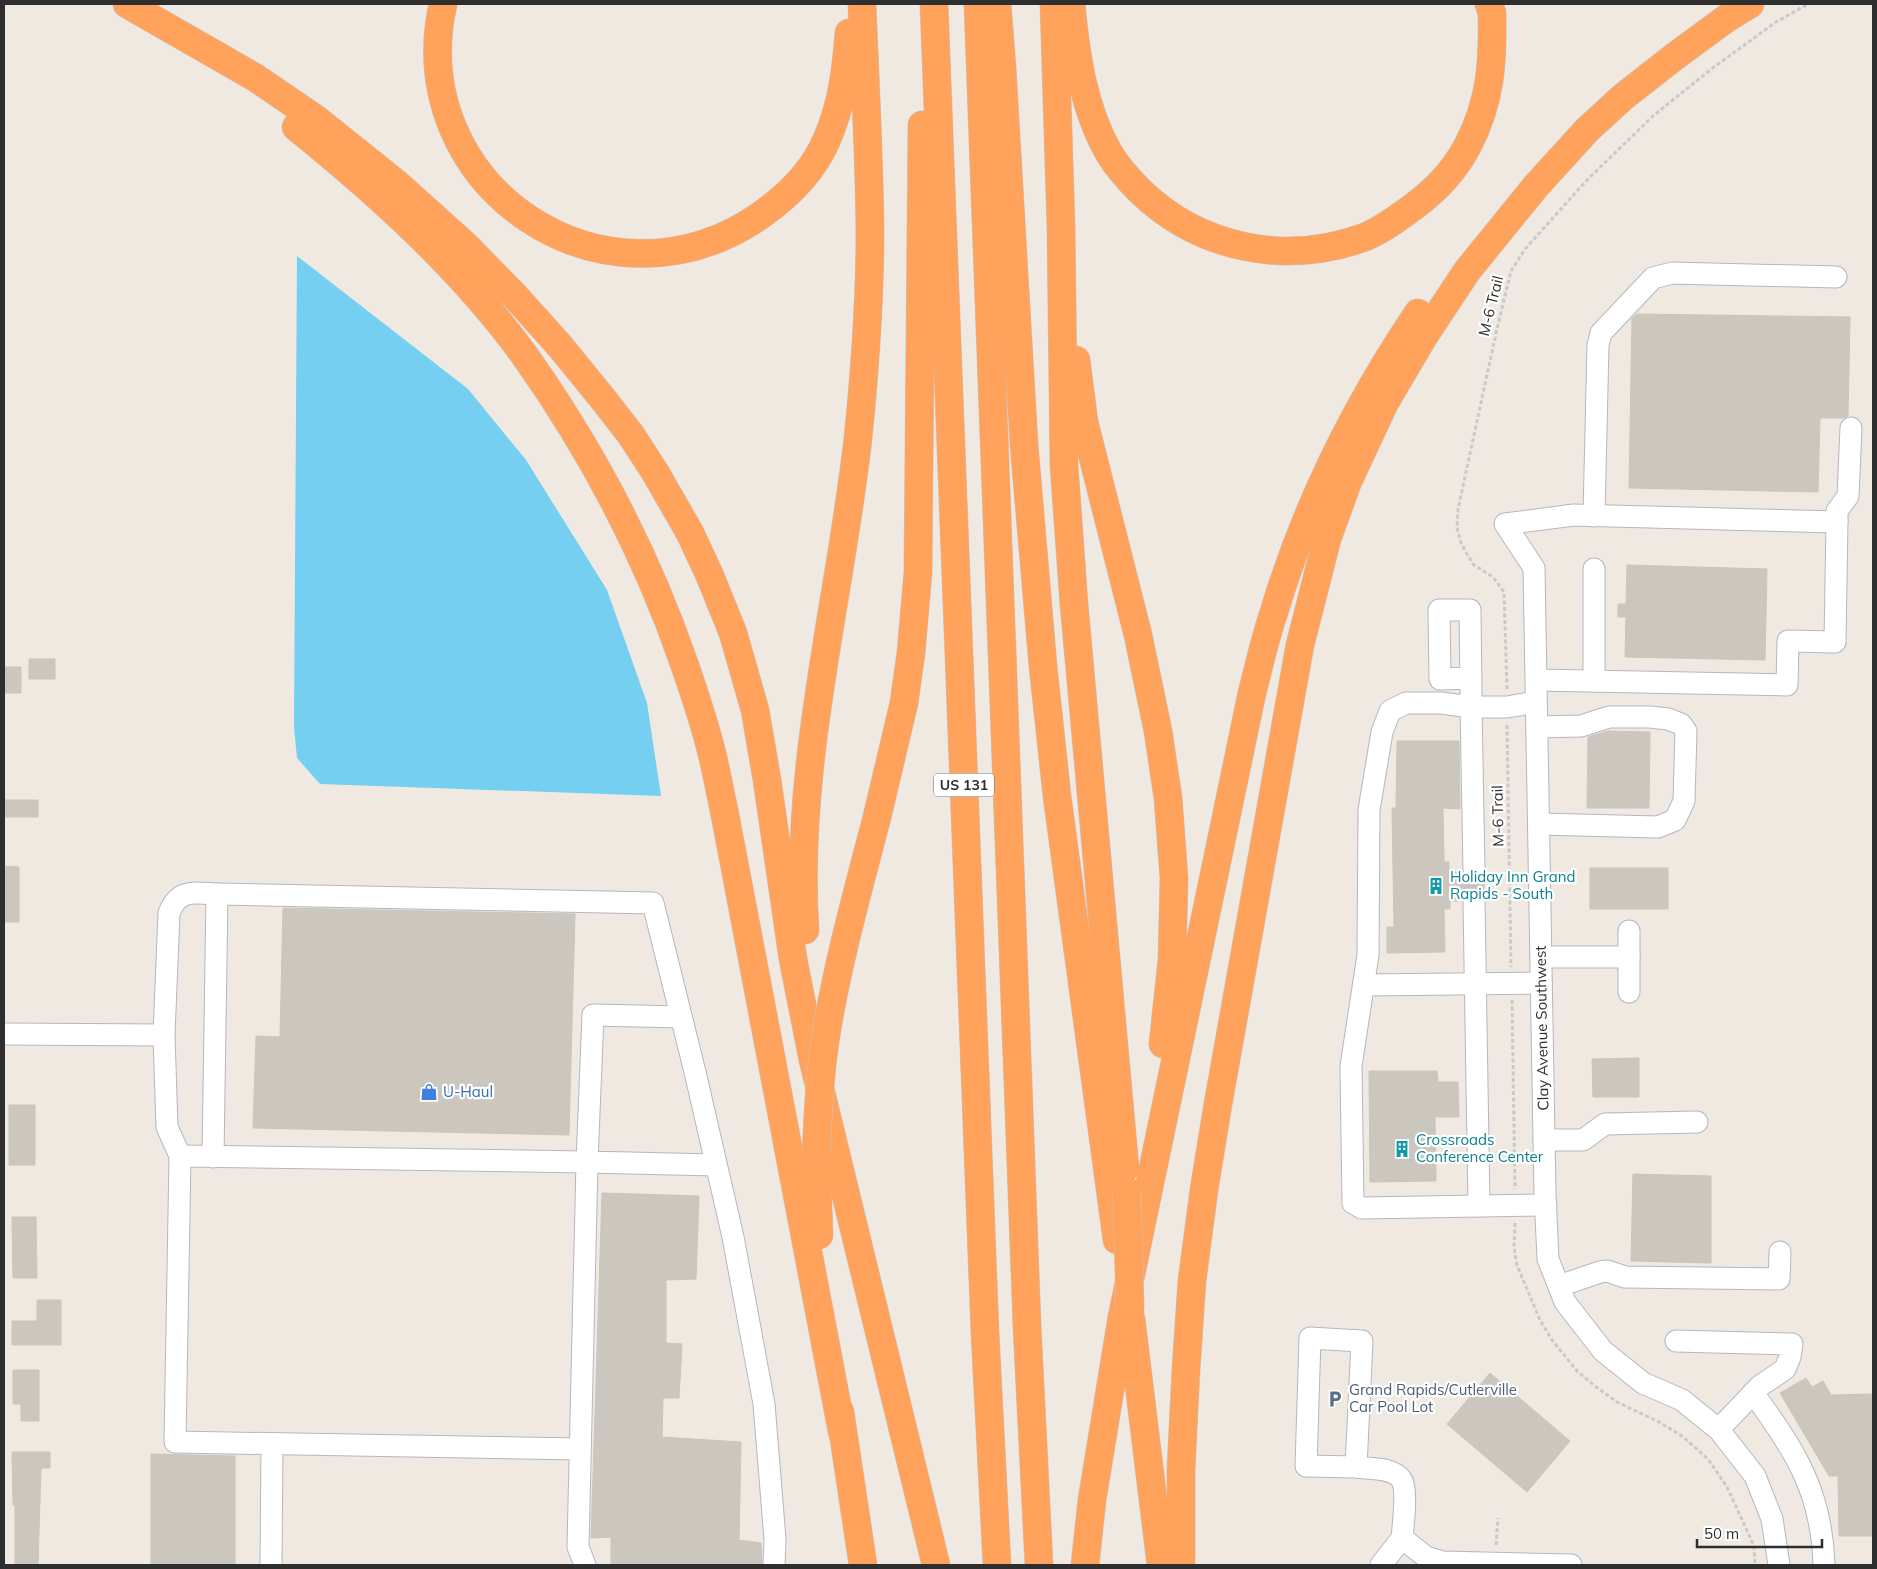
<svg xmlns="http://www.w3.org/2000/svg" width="1877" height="1569" font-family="Mulish,sans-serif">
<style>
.water{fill:#75cff0}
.building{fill:#cbc7bf;stroke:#cbc5ba}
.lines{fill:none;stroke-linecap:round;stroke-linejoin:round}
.minor-tunnel{stroke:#c8c4bd;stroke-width:21;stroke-dasharray:21 11;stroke-linecap:butt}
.minor-casing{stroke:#b4b7c1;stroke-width:23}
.highway-casing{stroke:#c9c9c9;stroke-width:29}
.path{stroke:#c9c9c9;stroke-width:3;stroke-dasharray:4 2.5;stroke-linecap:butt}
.minor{stroke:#fff;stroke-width:21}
.highway{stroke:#ffa35c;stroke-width:28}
.highway-bridge-casing{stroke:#c9c9c9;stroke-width:29;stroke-linecap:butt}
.highway-bridge{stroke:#ffa35c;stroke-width:28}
.labels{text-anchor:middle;stroke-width:4.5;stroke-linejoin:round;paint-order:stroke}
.shield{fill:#fff;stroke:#6d6d6d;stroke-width:1}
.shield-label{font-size:14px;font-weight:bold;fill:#2e2e2e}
.street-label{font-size:15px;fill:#2e2e2e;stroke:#fff}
.culture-label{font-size:15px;fill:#0d838f;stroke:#fff;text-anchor:start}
.shop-label{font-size:15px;fill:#366cbe;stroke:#fff;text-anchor:start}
.service-label{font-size:15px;fill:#4e5e75;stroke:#fff;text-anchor:start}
</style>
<rect width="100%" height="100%" fill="#efe9e1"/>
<!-- water -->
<path class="water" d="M 297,256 L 468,389 L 526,460 L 607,590 L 647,703 L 661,796 L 320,784 L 297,758 L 294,727 Z"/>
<!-- building -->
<g class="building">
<path d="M 1637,314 L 1850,317 L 1848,416 L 1844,418 L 1820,418 L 1818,492 L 1629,488 L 1632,318 Z"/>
<path d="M 1627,565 L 1767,569 L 1765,660 L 1625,657 L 1626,617 L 1618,617 L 1618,604 L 1626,604 Z"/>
<rect x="29" y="659" width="26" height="20"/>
<rect x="4" y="667" width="17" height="26"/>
<path d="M 1608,731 L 1650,732 L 1649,808 L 1587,808 L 1588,737 Z"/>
<path d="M 1397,741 L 1459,741 L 1460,809 L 1443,808 L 1444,862 L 1449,862 L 1449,872 L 1462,872 L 1468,881 L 1474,882 L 1478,881 L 1478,891 L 1468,891 L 1463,896 L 1462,901 L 1450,901 L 1450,909 L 1444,909 L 1445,952 L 1387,953 L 1387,927 L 1394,927 L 1392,808 L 1396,808 Z"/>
<rect x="4" y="800" width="34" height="17"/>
<path d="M 6,866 L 19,867 L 19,922 L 4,922 L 4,871 L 6,871 Z"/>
<rect x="1590" y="868" width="78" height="41"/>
<path d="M 283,908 L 575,914 L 569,1135 L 253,1128 L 256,1036 L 280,1037 Z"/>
<path d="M 1639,1058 L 1639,1097 L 1593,1097 L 1592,1059 Z"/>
<path d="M 1369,1071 L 1437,1071 L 1438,1082 L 1458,1082 L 1459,1117 L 1435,1117 L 1436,1181 L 1370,1182 Z"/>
<rect x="9" y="1105" width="26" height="60"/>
<path d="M 1633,1174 L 1711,1176 L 1711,1263 L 1631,1261 Z"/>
<path d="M 602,1193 L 699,1196 L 696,1279 L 666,1280 L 666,1343 L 682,1344 L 679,1398 L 663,1398 L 662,1437 L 741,1442 L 739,1540 L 761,1543 L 762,1565 L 611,1565 L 611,1537 L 591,1538 Z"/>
<path d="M 12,1217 L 36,1217 L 37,1278 L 13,1278 Z"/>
<path d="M 37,1300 L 61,1300 L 61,1345 L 12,1345 L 12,1321 L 37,1321 Z"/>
<path d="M 13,1370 L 39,1370 L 39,1421 L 21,1421 L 21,1404 L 13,1404 Z"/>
<path d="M 1490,1373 L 1570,1441 L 1527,1492 L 1447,1424 Z"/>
<path d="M 1806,1378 L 1812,1387 L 1823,1381 L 1831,1395 L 1873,1394 L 1873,1536 L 1839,1536 L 1838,1476 L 1829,1476 L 1780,1393 Z"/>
<path d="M 12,1452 L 50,1452 L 50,1468 L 41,1468 L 38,1565 L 15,1565 L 15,1505 L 13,1505 Z"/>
<path d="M 151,1454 L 235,1456 L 235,1565 L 151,1565 Z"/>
</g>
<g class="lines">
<!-- minor-tunnel -->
<path class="minor-tunnel" d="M 1474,870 L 1474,902"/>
<!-- minor casing -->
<g class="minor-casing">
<g id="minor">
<path d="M 1594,516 L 1598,345 L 1601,333 L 1653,278 L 1672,273 L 1836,277"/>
<path d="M 1837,522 L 1837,511 L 1848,496 L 1851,428"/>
<path d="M 1594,569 L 1594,681"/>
<path d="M 1471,678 L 1440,679 L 1439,610 L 1470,610 C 1471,697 1472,783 1474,870"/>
<path d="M 1536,680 L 1787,685 L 1788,641 L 1835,642 L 1837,522 L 1574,515 L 1505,524 L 1534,568 L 1545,1194 L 1548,1259 L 1565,1302 L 1603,1351 L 1643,1383 L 1682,1400 L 1719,1430 L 1755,1476 L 1772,1519 L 1779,1565"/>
<path d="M 1536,702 L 1507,707 L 1471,707 L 1441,703 L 1406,703 L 1390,711 L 1382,732 L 1369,810 L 1368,955 L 1351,1066 L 1353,1203 L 1362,1208 L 1546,1205"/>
<path d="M 1537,727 L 1581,726 L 1609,717 L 1650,717 L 1668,719 L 1681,724 L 1686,731 L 1684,801 L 1675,820 L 1658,827 L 1539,824"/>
<path d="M 1474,902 L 1479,1206"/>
<path d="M 1629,931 L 1629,992"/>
<path d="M 1541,957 L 1629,957"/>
<path d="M 1365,985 L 1541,983"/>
<path d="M 681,1017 L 593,1015 L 587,1162 L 715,1165"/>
<path d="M 4,1034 L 164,1035 L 167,1127 L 180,1156"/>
<path d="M 164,1035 L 169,913 C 179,888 194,893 217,894"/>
<path d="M 1544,1140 L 1583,1140 L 1605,1124 L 1697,1122"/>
<path d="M 213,1157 L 217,894 L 653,903 L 695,1072 L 733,1237 L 764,1404 L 775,1539 L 774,1565"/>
<path d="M 1559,1286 L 1600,1272 L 1607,1271 L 1625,1277 L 1779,1279 L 1780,1252"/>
<path d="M 1676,1341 L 1792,1344 L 1790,1357 L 1785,1369 L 1760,1386 L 1719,1429"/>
<path d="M 1753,1393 C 1795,1450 1822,1492 1824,1565"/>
<path d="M 580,1449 L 175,1442 L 180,1156 L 587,1162 L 578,1547 L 585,1565"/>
<path d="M 1356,1467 L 1306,1466 L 1310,1338 L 1362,1341 L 1356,1467 C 1370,1469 1392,1467 1401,1479 C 1408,1488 1403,1526 1402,1538"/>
<path d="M 1402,1538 L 1426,1557 L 1443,1562 L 1571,1565"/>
<path d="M 271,1565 L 272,1444"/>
<path d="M 1381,1565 L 1402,1538"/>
</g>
</g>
<!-- highway casing -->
<g class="highway-casing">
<g id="highway">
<path d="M 127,4 L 256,78 L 316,119 L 396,183 L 466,246 L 513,294 L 559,345 L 603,399 L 631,435 L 655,472 L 690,533 L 710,576 L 733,633 L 755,710 L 767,780 L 793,959 L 813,1060 L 936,1565"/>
<path d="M 443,4 C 402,188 607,323 761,215 C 788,196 814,170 827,139 C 842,105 846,70 849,33"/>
<path d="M 934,4 L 985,1333 L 997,1565"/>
<path d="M 978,4 L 1027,1326 L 1039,1565"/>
<path d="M 997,4 L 1002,68 L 1024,444 L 1043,666 L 1057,796 L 1117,1240"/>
<path d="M 1054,4 L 1061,227 L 1064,465 L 1074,604 L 1125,1168"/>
<path d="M 1071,4 C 1076,55 1083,108 1109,153 C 1117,167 1129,180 1140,191 C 1200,249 1286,266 1365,237 C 1382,230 1398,218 1413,207 C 1435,191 1455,170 1468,145 C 1491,101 1493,62 1492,13 L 1489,4"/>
<path d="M 296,127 C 379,194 463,270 525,356 C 593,452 647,555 685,666 C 694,692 703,719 710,746 C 716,768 720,792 725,815 L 842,1431"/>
<path d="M 1076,360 L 1084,422 L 1138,635 L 1158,731 L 1168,798 L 1174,878 L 1172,960 L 1163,1044"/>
<path d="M 877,817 L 904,703 L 911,653 L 918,572 L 922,125"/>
<path d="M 805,930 C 794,765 840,601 858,438 C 865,370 870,296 870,228 C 869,153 865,78 862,4"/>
<path d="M 816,1154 L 819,1235"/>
<path d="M 1131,1319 L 1161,1565"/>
<path d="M 840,1412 L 863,1565"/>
<path d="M 1085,1565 L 1092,1500 L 1122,1317 L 1252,693 C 1259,666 1265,638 1274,612 C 1306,505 1356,405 1418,313"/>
<path d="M 1181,1565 L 1181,1470 L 1186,1369 L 1192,1281 L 1204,1190 L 1218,1104 L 1300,645 L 1327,539 L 1348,481 L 1384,404 L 1424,336 L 1467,271 L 1536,186 L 1587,130 L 1623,97 L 1674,57 L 1727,18 L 1750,4"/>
</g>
</g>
<!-- path -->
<g class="path">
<path d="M 1507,689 L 1504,592 L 1493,577 L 1474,565 L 1467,554 L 1461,543 L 1457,528 L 1458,509 L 1497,329 L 1511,271 L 1525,249 L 1587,180 L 1653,116 L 1714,67 L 1776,22 L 1808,4"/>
<path d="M 1507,725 L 1511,967"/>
<path d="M 1512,1000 L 1515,1189"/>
<path d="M 1515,1223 L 1514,1247 L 1517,1265 L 1540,1320 L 1552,1340 L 1577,1371 L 1595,1386 L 1617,1402 L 1659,1422 L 1682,1436 L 1708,1459 L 1727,1487 L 1754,1546 L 1755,1565"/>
<path d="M 1496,1545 L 1498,1518"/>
</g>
<!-- minor -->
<use href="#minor" class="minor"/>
<!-- highway -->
<use href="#highway" class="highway"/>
<!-- highway-bridge casing -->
<g class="highway-bridge-casing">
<g id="highway-bridge">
<path d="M 816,1154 C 818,1112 820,1070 827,1029 C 839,957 859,887 877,817"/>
<path d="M 1127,1191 L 1130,1310"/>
</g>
</g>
<!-- highway-bridge -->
<use href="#highway-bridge" class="highway-bridge"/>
</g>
<!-- icons -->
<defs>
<g id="building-bare" transform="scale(1.35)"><path d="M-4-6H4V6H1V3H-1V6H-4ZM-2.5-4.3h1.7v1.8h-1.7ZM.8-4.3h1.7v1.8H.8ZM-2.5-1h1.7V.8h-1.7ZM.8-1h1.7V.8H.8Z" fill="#0f9aa8" stroke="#fff" stroke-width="2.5" paint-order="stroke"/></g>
<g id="shop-bare" transform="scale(1.35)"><path d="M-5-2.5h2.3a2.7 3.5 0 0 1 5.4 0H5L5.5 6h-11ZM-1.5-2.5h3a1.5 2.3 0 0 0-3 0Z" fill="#3f7fe0" stroke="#fff" stroke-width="2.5" paint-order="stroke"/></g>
<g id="parking-bare" transform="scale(1.35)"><path d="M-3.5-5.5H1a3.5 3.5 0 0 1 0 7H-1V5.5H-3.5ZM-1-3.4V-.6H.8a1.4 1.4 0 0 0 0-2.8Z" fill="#5c6f8a" stroke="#fff" stroke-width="2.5" paint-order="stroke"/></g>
</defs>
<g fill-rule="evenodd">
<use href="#building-bare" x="1436" y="886"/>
<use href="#shop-bare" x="429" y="1092"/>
<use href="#building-bare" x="1402" y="1149"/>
<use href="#parking-bare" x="1335" y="1399"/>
</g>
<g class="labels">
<!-- shield labels -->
<rect class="shield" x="934" y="773.5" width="60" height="23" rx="4"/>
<g class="shield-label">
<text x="964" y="790">US 131</text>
</g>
<!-- street labels -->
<g class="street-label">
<text transform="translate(1491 306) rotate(-76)" y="5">M-6 Trail</text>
<text transform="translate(1498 816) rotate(-91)" y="5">M-6 Trail</text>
<text transform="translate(1542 1028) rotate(-91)" y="5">Clay Avenue Southwest</text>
</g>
<!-- culture labels -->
<g class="culture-label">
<text x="1450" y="882">Holiday Inn Grand<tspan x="1450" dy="17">Rapids - South</tspan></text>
<text x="1416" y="1145">Crossroads<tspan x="1416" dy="17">Conference Center</tspan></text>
</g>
<!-- shop labels -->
<g class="shop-label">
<text x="443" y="1097">U-Haul</text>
</g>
<!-- service labels -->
<g class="service-label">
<text x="1349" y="1395">Grand Rapids/Cutlerville<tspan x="1349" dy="17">Car Pool Lot</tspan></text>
</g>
</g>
<!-- border -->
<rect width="1877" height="1569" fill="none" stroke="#2e2e2e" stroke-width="10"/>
<!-- scale -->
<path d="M1697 1539v8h125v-8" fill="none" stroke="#2e2e2e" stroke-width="2.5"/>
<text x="1704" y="1539" font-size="15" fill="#2e2e2e" stroke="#ffffff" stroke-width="4" paint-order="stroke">50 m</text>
</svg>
